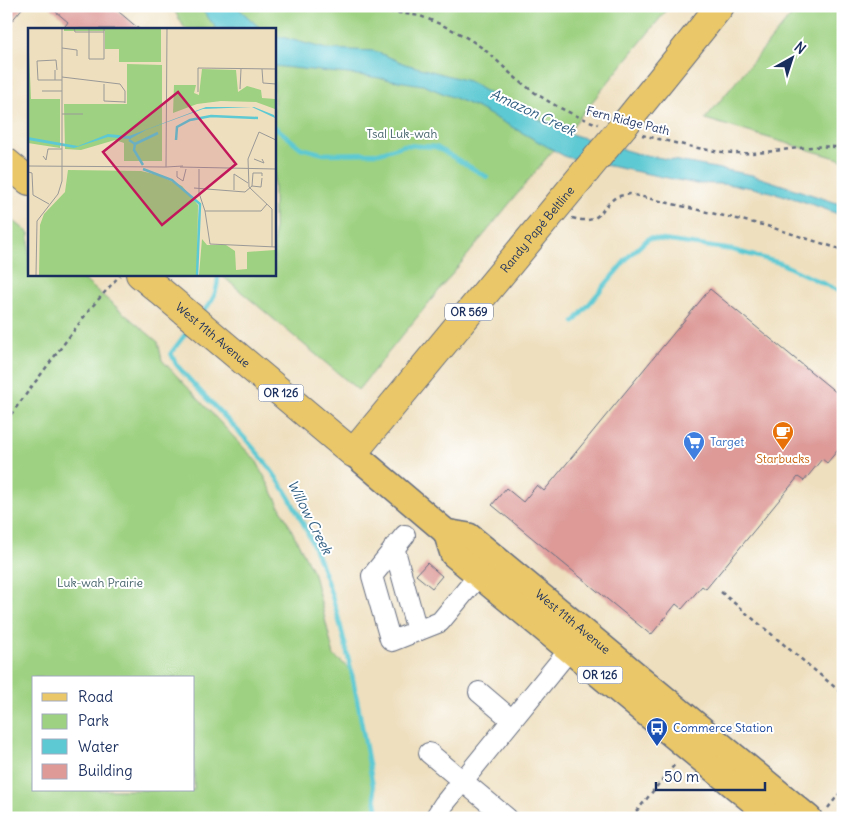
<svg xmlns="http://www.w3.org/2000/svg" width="849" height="824" font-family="Delius,sans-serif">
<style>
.green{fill:#9ed181;stroke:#5c8070;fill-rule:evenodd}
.water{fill:#5dc9d3;stroke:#3c7c98}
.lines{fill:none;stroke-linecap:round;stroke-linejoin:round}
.stream{stroke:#5dc9d3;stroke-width:4.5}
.building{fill:#dd9a97}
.minor-casing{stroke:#656d80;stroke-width:22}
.major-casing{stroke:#656d80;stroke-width:28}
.highway-casing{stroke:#656d80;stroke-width:30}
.path{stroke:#656d80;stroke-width:2.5;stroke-dasharray:4 4;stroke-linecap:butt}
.minor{stroke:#fff;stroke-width:20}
.major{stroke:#eac769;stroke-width:25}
.highway{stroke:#eac769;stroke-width:28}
.highway-bridge-casing{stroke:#656d80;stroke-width:30;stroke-linecap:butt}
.highway-bridge{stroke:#eac769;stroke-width:28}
.labels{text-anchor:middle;stroke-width:4;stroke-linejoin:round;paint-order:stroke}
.shield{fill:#fff;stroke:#5f6d8e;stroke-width:1}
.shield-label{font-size:11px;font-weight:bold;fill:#1b2f5e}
.street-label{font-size:12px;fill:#1b2f5e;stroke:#fff}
.park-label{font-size:12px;fill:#426068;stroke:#fff}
.shop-label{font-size:12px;fill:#366cbe;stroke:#fff;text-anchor:start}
.food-label{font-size:12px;fill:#c56008;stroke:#fff}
.transit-label{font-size:12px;fill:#164399;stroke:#fff;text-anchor:start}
.water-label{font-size:14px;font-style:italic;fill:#2f5d81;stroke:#fff}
.inset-river{fill:none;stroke:#5dc9d3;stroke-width:2.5}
.inset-road{fill:none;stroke:#9a9998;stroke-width:1}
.view{fill:#c2185b;fill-opacity:0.15;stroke:#c2185b;stroke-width:2.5}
.inset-edge{fill:none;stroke:#1b2f5e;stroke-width:2.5}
</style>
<rect width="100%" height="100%" fill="#fff"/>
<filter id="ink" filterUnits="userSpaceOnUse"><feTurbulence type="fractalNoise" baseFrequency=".02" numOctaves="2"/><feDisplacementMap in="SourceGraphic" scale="10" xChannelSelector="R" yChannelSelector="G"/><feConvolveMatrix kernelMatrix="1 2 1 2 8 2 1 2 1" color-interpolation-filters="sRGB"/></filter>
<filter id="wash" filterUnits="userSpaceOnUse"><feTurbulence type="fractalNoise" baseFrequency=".0096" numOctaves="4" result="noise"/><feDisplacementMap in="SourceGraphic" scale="20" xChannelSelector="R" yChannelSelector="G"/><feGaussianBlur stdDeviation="1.12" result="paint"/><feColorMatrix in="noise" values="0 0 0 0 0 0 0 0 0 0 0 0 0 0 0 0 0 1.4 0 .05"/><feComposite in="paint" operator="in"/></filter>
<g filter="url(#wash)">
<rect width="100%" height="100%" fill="#eedfbe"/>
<!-- green -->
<g class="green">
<path d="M 172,6 L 670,6 L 358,390 L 220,274 L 274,274 L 274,29 L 185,29 Z"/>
<path d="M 799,6 L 843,6 L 843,160 L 705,119 Z"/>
<path d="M 6,215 L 29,233 L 29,274 L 77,274 L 158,342 L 162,360 L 257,462 L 314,574 L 334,656 L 353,671 L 378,818 L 6,818 ZM 34,678 L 194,678 L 194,790 L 34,790 Z"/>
</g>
<!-- water -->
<g class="water">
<path d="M 199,6 L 236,6 L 261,29 L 217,29 Z"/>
<path d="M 274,35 L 326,49 L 375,51 L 405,64 L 468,81 L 518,110 L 571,134 L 635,153 L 752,175 L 843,205 L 843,216 C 797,198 747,181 697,184 L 566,157 L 476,107 L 423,85 L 367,76 L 274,66 Z"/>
</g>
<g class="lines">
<!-- stream -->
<g class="stream">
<path d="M 274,126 L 301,148 L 324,154 L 379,153 L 405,145 L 436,147 L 487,177"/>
<path d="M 201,314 C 213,301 218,292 218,274"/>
<path d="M 574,322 L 630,255 L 649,238 L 733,250 L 780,263 L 843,293"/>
<path d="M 190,328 L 171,353 L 176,364 C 208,403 247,435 276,477 C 344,575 356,703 379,818"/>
</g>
</g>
<g id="blocks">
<!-- building -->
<g class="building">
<path d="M 6,6 L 24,6 L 6,28 Z"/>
<path d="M 49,6 L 112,6 L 139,29 L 63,29 L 68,22 Z"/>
<path d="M 710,289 L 843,398 L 843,444 L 827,463 L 822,459 L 804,481 L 798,477 L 706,589 L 702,586 L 682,609 L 676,604 L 651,635 L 492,505 L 506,488 L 523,502 L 537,485 L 544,491 Z"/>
<path d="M 427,563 L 442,576 L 432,588 L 416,575 Z"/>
</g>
</g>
</g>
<g filter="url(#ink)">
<use href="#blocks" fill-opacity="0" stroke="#656d80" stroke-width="1"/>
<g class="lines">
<!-- minor casing -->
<g class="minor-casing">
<g id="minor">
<path d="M 405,535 L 372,576 L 390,639 L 392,641 L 440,622 L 478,576"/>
<path d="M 394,547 L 417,631"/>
<path d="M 479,692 L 512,720"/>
<path d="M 429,753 L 507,818"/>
<path d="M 435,818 L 444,804 L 570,649"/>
</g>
</g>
<!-- major casing -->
<g class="major-casing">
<g id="major">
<path id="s1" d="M 353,453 L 446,532 L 469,536 L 809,818"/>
<path d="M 446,532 L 453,554 L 773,818"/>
</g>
</g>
<!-- highway casing -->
<g class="highway-casing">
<g id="highway">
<path d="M 625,124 L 720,6"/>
<path d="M 6,162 L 29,181"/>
<path id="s2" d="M 140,274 L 353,453 L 586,171"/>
</g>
</g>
<!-- path -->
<g class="path">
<path d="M 350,6 L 420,16 C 442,24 467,36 485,50 C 496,59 506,70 517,79 C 541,99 568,114 598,124"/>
<path d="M 394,6 L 394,13"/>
<path d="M 642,135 C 677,143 716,155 751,153 C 782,152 812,143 843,148"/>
<path d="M 572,218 C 603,227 600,205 617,197 C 621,195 626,195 630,194 L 767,226 L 843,250"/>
<path d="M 6,421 L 90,309 L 120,275"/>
<path d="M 841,465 L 843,467"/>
<path d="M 721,592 L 843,694"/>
<path d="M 828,808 L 843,789"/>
<path d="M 631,818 L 676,763"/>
</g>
<!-- minor -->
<use href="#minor" class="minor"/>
<!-- major -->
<use href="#major" class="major"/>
<!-- highway -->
<use href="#highway" class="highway"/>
<!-- highway-bridge casing -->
<g class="highway-bridge-casing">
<path id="highway-bridge" d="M 586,171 L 625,124"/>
</g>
<!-- highway-bridge -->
<use href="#highway-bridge" class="highway-bridge"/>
</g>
</g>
<!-- icons -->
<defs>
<g id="cafe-pin" transform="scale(1.125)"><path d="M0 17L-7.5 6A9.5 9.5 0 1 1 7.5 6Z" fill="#e8710a" stroke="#fff"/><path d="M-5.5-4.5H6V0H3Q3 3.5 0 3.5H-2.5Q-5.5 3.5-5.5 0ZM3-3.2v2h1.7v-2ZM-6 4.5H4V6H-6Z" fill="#fff"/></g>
<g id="supermarket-pin" transform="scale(1.125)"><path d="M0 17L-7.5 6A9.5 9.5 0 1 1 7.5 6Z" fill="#3f7fe0" stroke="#fff"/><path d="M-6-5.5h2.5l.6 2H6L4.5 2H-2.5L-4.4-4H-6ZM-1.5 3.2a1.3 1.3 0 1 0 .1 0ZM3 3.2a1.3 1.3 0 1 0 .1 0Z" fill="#fff"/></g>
<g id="bus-pin" transform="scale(1.125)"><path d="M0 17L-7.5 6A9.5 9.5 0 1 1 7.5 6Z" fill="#1a4fb4" stroke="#fff"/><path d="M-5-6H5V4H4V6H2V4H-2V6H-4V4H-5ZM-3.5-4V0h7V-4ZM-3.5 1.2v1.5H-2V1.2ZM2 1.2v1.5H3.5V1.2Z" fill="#fff"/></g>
</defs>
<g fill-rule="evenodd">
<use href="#cafe-pin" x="783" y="432"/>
<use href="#supermarket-pin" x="694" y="442"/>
<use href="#bus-pin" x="657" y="728"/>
</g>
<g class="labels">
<!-- shield labels -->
<g class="shield">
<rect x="445" y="303.5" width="48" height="17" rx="4"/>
<rect x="258.5" y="384.5" width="45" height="17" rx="4"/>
<rect x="577.5" y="666.5" width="45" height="17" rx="4"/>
</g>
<g class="shield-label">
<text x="469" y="316">OR 569</text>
<text x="281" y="397">OR 126</text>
<text x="600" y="679">OR 126</text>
</g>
<!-- street labels -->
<g class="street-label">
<text transform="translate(628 121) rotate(14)" y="4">Fern Ridge Path</text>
<text dy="4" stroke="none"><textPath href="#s2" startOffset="568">Randy Papé Beltline</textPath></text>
<text dy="4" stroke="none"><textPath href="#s2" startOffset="95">West 11th Avenue</textPath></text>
<text dy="4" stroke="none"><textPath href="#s1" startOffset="280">West 11th Avenue</textPath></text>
</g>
<!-- park labels -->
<g class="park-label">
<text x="402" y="138">Tsal Luk-wah</text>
<text x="100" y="587">Luk-wah Prairie</text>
</g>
<!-- shop labels -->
<g class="shop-label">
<text x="710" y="446">Target</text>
</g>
<!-- food labels -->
<g class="food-label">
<text x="783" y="463">Starbucks</text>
</g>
<!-- transit labels -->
<g class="transit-label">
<text x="673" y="732">Commerce Station</text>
</g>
<!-- water labels -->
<g class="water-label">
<text transform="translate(533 112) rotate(25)" y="5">Amazon Creek</text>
<text transform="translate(310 517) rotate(63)" y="5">Willow Creek</text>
</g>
</g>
<!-- overview -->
<g transform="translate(28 28)">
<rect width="248" height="248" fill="#eedfbe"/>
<path d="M 0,0 L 3,71 L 32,71 L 32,120 L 0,115 ZM 36,0 L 133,0 L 133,34 L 91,34 L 91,21 L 77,21 L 77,3 L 36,3 ZM 99,36 L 134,37 L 134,133 L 96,133 L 96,115 L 87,112 L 53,122 L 37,121 L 36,76 L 99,76 ZM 174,41 L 208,42 L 210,64 L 219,58 L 233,62 L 234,70 L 247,71 L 247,81 L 228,74 L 193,73 L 169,76 L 145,85 L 146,57 L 168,57 L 166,65 L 171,67 ZM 40,142 L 113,143 L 130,147 L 154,158 L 170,177 L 169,247 L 11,247 L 12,197 L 16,186 L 37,164 ZM 174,211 L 179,217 L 198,217 L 207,223 L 208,242 L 219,241 L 219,224 L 247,222 L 247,247 L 171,247 Z" fill="#9ed181"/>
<path d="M 178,79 L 226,79 L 246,87 L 247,90 L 224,79 L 175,81 L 118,102 L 102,111 L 80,109 L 46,120 L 0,112 L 0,109 L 50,118 L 80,106 L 101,108 Z" fill="#5dc9d3"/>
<path class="inset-river" d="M 101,112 L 107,116 L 106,122 L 115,137M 148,112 L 149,99 L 162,92 L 183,88 L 230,90M 107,116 L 130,105M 115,141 L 144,152 L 172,176 L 169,247"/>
<path class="inset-road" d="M 46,0 L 47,4 L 76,4 L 76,0M 61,0 L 61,31 L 76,31 L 76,4M 34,20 L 49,22 L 49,28M 234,41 L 235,55 L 248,56M 27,42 L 27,52 L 34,52M 34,49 L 92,56 L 97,63 L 97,75M 27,52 L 10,52 L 9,33 L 28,32 L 29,42M 76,56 L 76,73 L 97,74M 212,61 L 213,41M 14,63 L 34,63M 170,64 L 170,40 L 248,41M 34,86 L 55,86M 15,128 L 18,132 L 20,121 L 34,121M 226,131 L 236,135 L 234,131M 0,138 L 138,139 L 139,0M 138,139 L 155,138M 152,139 L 248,141M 171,141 L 171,165 L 177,183 L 233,183 L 239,176M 149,143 L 149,149 L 155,153 L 158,141M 0,144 L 4,145 L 5,167 L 21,176M 224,158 L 225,145 L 234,145 L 234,148M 166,160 L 217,164 L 224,158 L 233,159 L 234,150M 206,162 L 206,146 L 220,155M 177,183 L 182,216 L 248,219M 244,219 L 244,181 L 221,159 L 220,131 L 231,104 L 248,112M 8,247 L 9,193 L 30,166 L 34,153 L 34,0"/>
<path class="view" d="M 150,64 L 208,136 L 134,197 L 75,124 Z"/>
<rect width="248" height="248" class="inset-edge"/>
</g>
<!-- margin -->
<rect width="849" height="824" fill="none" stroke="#fff" stroke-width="25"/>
<!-- legend -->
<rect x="32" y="676" width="162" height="115" fill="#ffffff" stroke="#a4acbf"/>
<rect x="42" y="693" width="25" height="8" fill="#eac769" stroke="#a4acbf"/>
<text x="78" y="702" font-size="15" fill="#1b2f5e">Road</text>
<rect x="42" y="714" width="25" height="15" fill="#9ed181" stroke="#a4acbf"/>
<text x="78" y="726" font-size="15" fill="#1b2f5e">Park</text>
<rect x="42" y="739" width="25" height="15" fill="#5dc9d3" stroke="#a4acbf"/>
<text x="78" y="752" font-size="15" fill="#1b2f5e">Water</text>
<rect x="42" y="764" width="25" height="15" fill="#dd9a97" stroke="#a4acbf"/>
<text x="78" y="776" font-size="15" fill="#1b2f5e">Building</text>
<!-- north arrow -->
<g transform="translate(792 58) rotate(39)" stroke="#ffffff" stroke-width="4" paint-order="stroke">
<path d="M0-4L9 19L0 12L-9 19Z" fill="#1b2f5e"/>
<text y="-8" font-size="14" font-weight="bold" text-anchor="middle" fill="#1b2f5e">N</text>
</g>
<!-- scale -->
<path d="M656 782v8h109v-8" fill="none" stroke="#1b2f5e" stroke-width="2.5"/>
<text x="664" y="782" font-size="15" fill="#1b2f5e" stroke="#ffffff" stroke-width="4" paint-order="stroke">50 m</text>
</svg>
